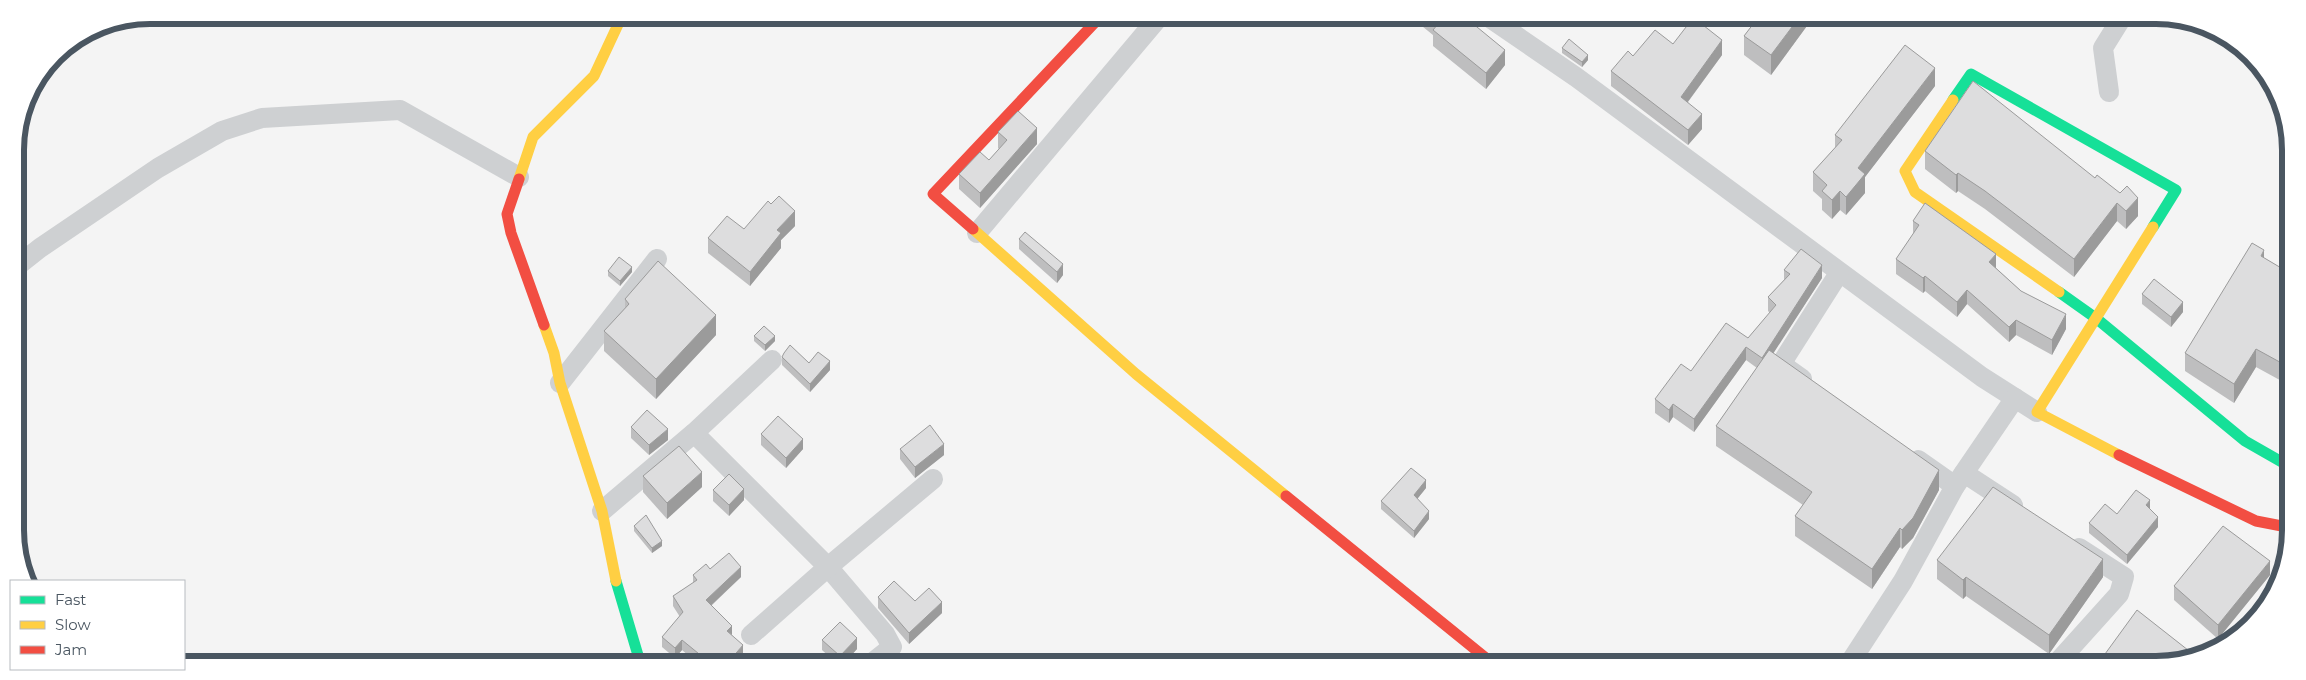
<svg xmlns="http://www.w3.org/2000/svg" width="2306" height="680" font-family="Montserrat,sans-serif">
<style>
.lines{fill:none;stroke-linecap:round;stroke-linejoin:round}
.street{stroke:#ced0d2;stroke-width:20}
.fast{stroke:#16e098;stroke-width:11}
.slow{stroke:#ffcf43;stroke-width:11}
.jam{stroke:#f24e42;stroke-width:11}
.wall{fill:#bebebf}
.shaded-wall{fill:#9b9b9b}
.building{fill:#ddddde;stroke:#9b9b9b}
.rim{fill:none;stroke:#4a5661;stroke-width:6}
</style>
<rect width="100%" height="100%" fill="#f4f4f4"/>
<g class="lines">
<!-- street -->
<g class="street">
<path d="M 1490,18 L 1576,77 L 1982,377 L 2037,412"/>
<path d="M 2109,92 L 2103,48 L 2121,19"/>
<path d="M 977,233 L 1159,17"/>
<path d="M 16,267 L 40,248 L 158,168 L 222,131 L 262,118 L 400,110 L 519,177"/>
<path d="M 1802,379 L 1788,369 L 1783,361 L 1839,273"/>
<path d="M 560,383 L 657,259"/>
<path d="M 694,433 L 828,567 L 885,634 L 892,647 L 873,662"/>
<path d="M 1918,460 L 1955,486"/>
<path d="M 1964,473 L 2013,505"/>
<path d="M 602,511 L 694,433 L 772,360"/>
<path d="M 751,635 L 828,567 L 933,479"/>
<path d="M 1849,664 L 1903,581 L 1955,486 L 2015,398"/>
<path d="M 2056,664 L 2119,594 L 2124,577 L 2079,548"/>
</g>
<!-- fast -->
<g class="fast">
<path d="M 1953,100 L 1971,74 L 2176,190 L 2153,227"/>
<path d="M 2059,292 L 2097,319 L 2245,441 L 2287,465"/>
<path d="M 616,581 L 640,662"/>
</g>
<!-- slow -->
<g class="slow">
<path d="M 1953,100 L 1905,171 L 1915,192 L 2059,292"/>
<path d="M 519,179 L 533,137 L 594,76 L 622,16"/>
<path d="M 973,229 L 1136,374 L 1286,496"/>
<path d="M 544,325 L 554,353 L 560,383 L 602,511 L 616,581"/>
<path d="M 2119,455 L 2037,412 L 2153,227"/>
</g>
<!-- jam -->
<g class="jam">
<path d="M 519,179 L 507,214 L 511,233 L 544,325"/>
<path d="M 973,229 L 933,194 L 1100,17"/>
<path d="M 2119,455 L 2256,521 L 2287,527"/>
<path d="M 1286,496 L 1492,663"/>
</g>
</g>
<!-- wall -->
<g class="wall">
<path d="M 1412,18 L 1466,18 L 1505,65 L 1486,89 L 1433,46 L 1433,35 Z"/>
<path d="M 1757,19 L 1812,19 L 1771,75 L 1744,55 L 1744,36 Z"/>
<path d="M 1673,44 L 1722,55 L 1688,102 L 1702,129 L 1688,145 L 1611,86 L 1611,71 L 1633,56 Z"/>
<path d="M 1562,48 L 1588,60 L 1582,67 L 1562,53 Z"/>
<path d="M 1973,81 L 2138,216 L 2126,229 L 2117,221 L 2074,277 L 1985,209 L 1958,191 L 1956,193 L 1925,169 L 1925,151 Z"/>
<path d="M 1935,86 L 1865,177 L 1865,193 L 1846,215 L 1840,210 L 1832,219 L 1822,210 L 1822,199 L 1813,191 L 1813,172 L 1835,148 L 1835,135 Z"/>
<path d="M 998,132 L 1037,144 L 980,208 L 959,189 L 959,174 L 989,160 L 999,149 L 998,148 Z"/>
<path d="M 1913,221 L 1996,268 L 2021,291 L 2066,329 L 2052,355 L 2016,335 L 2009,342 L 1967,304 L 1957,317 L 1925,291 L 1923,293 L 1896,274 L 1896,259 L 1913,234 Z"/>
<path d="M 795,226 L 781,240 L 781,248 L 750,286 L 708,253 L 708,238 L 744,229 Z"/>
<path d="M 1019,239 L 1063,275 L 1057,283 L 1019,249 Z"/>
<path d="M 2264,258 L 2288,272 L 2287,384 L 2256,367 L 2234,403 L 2185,371 L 2185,353 Z"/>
<path d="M 1784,270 L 1822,278 L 1773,353 L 1939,490 L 1913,538 L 1902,549 L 1900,547 L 1872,589 L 1795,536 L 1795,516 L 1803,505 L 1716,446 L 1716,426 L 1757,368 L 1746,360 L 1694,432 L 1673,417 L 1669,423 L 1655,413 L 1655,399 L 1691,371 L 1748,338 L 1770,313 L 1768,311 L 1768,297 L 1784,280 Z"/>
<path d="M 608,271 L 632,272 L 620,286 L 608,276 Z"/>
<path d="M 2142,294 L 2183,312 L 2171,327 L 2142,304 Z"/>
<path d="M 625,299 L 716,335 L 656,399 L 604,351 L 604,331 L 625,308 Z"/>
<path d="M 754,336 L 775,341 L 765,351 L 754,341 Z"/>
<path d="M 782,357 L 830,370 L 810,392 L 782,365 Z"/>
<path d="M 631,427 L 668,440 L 649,455 L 631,438 Z"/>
<path d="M 761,434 L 803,449 L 786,468 L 761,445 Z"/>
<path d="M 900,449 L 944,455 L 915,478 L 900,459 Z"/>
<path d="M 643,476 L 702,487 L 667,519 L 643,492 Z"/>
<path d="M 1426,488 L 1417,499 L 1429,519 L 1414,538 L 1381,509 L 1381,501 Z"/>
<path d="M 713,490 L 744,500 L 729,516 L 713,501 Z"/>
<path d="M 2150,509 L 2158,527 L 2127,564 L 2089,533 L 2089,523 L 2117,514 Z"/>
<path d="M 634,526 L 662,546 L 652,553 L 634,531 Z"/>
<path d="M 1937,560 L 2103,577 L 2049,654 L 1966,596 L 1963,599 L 1937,579 Z"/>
<path d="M 710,569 L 741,577 L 711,606 L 732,635 L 743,655 L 737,662 L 696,662 L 682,650 L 675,658 L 662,647 L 662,637 L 680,617 L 673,606 L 673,596 L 693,583 L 693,575 Z"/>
<path d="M 2270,575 L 2218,639 L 2174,600 L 2174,586 Z"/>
<path d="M 878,597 L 915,601 L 942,613 L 909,644 L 878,608 Z"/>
<path d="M 822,640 L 857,649 L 845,662 L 835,662 L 822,650 Z"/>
</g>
<!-- shaded-wall -->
<g class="shaded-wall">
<path d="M 1798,19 L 1812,19 L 1771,75 L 1771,55 Z"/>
<path d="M 1722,40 L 1722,55 L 1681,111 L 1681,97 Z"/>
<path d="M 1505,50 L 1505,65 L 1486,89 L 1486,73 Z"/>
<path d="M 1588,55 L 1588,60 L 1582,67 L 1582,62 Z"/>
<path d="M 1935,68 L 1935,86 L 1865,177 L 1865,193 L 1846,215 L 1846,197 L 1858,168 Z"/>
<path d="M 1702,114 L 1702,129 L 1688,145 L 1688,130 Z"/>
<path d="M 1037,128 L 1037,144 L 980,208 L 980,193 Z"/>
<path d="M 1958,173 L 1958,191 L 1956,193 L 1956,175 Z"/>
<path d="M 1840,191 L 1840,210 L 1832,219 L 1832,200 Z"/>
<path d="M 2138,198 L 2138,216 L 2126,229 L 2126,211 Z"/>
<path d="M 2117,203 L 2117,221 L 2074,277 L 2074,259 Z"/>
<path d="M 795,211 L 795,226 L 781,240 L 781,248 L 750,286 L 750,272 L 777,230 Z"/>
<path d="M 2264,250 L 2264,269 L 2261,256 Z"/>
<path d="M 1996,254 L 1996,268 L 1989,277 L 1989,262 Z"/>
<path d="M 1063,264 L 1063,275 L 1057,283 L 1057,272 Z"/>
<path d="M 1822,265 L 1822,278 L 1762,371 L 1762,358 Z"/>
<path d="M 632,267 L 632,272 L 620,286 L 620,281 Z"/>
<path d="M 1925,276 L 1925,291 L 1923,293 L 1923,278 Z"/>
<path d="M 1967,290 L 1967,304 L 1957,317 L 1957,302 Z"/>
<path d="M 2183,302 L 2183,312 L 2171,327 L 2171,317 Z"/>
<path d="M 2066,314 L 2066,329 L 2052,355 L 2052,340 Z"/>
<path d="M 716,315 L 716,335 L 656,399 L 656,379 Z"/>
<path d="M 2016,320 L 2016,335 L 2009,342 L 2009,327 Z"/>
<path d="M 775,336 L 775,341 L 765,351 L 765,345 Z"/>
<path d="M 1746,347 L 1746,360 L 1694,432 L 1694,419 Z"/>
<path d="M 2256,349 L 2256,367 L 2234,403 L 2234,384 Z"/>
<path d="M 830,361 L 830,370 L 810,392 L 810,384 Z"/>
<path d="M 1673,404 L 1673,417 L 1669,423 L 1669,410 Z"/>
<path d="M 668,429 L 668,440 L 649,455 L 649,445 Z"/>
<path d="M 803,439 L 803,449 L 786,468 L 786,458 Z"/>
<path d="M 944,444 L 944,455 L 915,478 L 915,467 Z"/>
<path d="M 1939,470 L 1939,490 L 1913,538 L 1902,549 L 1902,530 Z"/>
<path d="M 702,472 L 702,487 L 667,519 L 667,503 Z"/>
<path d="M 1426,480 L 1426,488 L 1414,503 L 1414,495 Z"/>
<path d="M 744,489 L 744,500 L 729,516 L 729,505 Z"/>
<path d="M 2150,500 L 2150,510 L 2146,505 Z"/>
<path d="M 1429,511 L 1429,519 L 1414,538 L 1414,531 Z"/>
<path d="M 2158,517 L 2158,527 L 2127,564 L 2127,555 Z"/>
<path d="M 1900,528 L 1900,547 L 1872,589 L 1872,569 Z"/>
<path d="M 662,541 L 662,546 L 652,553 L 652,548 Z"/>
<path d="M 2103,559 L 2103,577 L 2049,654 L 2049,635 Z"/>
<path d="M 2270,561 L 2270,575 L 2218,639 L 2218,625 Z"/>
<path d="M 741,567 L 741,577 L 706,610 L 706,600 Z"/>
<path d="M 1966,577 L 1966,596 L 1963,599 L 1963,580 Z"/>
<path d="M 942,602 L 942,613 L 909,644 L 909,633 Z"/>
<path d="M 732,626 L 732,635 L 727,631 Z"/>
<path d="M 857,638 L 857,649 L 845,662 L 840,662 L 840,656 Z"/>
<path d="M 682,640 L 682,650 L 675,658 L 675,648 Z"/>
<path d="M 743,645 L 743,655 L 737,662 L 731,662 L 731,659 Z"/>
</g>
<!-- building -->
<g class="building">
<path d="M 1431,18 L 1466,18 L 1505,50 L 1486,73 L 1433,30 L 1438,24 Z"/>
<path d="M 1693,18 L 1694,18 L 1722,40 L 1681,97 L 1702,114 L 1688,130 L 1611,71 L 1628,51 L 1633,56 L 1655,30 L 1673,44 Z"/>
<path d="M 1757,19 L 1798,19 L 1771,55 L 1744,36 Z"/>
<path d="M 1569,39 L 1588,55 L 1582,62 L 1562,48 Z"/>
<path d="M 1905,45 L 1935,68 L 1858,168 L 1865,174 L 1846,197 L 1840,191 L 1832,200 L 1822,191 L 1827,185 L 1813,172 L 1842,140 L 1835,135 Z"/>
<path d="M 1973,81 L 2095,178 L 2097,175 L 2120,193 L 2127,186 L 2138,198 L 2126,211 L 2117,203 L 2074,259 L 1985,191 L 1958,173 L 1956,175 L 1925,151 Z"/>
<path d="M 1018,111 L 1037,128 L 980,193 L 959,174 L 980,152 L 989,160 L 1007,140 L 998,132 Z"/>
<path d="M 779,196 L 795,211 L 777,230 L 781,233 L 750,272 L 708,238 L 727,216 L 744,229 L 768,201 L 771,204 Z"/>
<path d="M 1925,203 L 1996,254 L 1989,262 L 2021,291 L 2066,314 L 2052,340 L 2016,320 L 2009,327 L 1967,290 L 1957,302 L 1925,276 L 1923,278 L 1896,259 L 1919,225 L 1913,221 Z"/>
<path d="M 1025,232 L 1063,264 L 1057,272 L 1019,239 Z"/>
<path d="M 2252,243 L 2264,250 L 2261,256 L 2288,272 L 2287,366 L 2256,349 L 2234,384 L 2185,353 Z"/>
<path d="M 1801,249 L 1822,265 L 1762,358 L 1746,347 L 1694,419 L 1673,404 L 1669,410 L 1655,399 L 1681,364 L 1691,371 L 1726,323 L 1748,338 L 1776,305 L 1768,297 L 1790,274 L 1784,270 Z"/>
<path d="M 619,257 L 632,267 L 620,281 L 608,271 Z"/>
<path d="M 658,261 L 716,315 L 656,379 L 604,331 L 629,304 L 625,299 Z"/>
<path d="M 2154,279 L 2183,302 L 2171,317 L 2142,294 Z"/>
<path d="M 764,326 L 775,336 L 765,345 L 754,336 Z"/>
<path d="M 790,345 L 809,363 L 818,352 L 830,361 L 810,384 L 782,357 L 784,353 Z"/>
<path d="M 1769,350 L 1939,470 L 1913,518 L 1902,530 L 1900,528 L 1872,569 L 1795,516 L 1812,492 L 1716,426 Z"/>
<path d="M 647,410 L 668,429 L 649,445 L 631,427 Z"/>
<path d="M 778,416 L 803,439 L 786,458 L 761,434 Z"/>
<path d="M 930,425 L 944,444 L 915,467 L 900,449 Z"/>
<path d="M 679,446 L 702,472 L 667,503 L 643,476 Z"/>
<path d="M 1411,468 L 1426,480 L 1414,495 L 1429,511 L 1414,531 L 1381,501 Z"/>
<path d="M 729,474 L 744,489 L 729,505 L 713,490 Z"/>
<path d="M 1993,487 L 2103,559 L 2049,635 L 1966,577 L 1963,580 L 1937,560 Z"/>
<path d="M 2136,490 L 2150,500 L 2146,505 L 2158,517 L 2127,555 L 2089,523 L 2105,504 L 2117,514 Z"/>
<path d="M 646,515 L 662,541 L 652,548 L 634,526 Z"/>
<path d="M 2223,526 L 2270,561 L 2218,625 L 2174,586 Z"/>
<path d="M 729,553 L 741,567 L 706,600 L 732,626 L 727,631 L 743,645 L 731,659 L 734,662 L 701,662 L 704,658 L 682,640 L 675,648 L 662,637 L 683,612 L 673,596 L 697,580 L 693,575 L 706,564 L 710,569 Z"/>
<path d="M 894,581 L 915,601 L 929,588 L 942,602 L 909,633 L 878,597 Z"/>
<path d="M 2137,610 L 2193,654 L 2164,665 L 2097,665 Z"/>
<path d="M 840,622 L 857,638 L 840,656 L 822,640 Z"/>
</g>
<!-- crop -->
<path d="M0 0H2306V680H0ZM150 24H2156A126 126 0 0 1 2282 150V530A126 126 0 0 1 2156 656H150A126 126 0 0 1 24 530V150A126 126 0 0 1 150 24Z" fill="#fff" fill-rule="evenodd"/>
<path class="rim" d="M150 24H2156A126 126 0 0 1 2282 150V530A126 126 0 0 1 2156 656H150A126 126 0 0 1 24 530V150A126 126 0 0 1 150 24Z"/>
<!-- legend -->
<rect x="10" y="580" width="175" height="90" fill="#ffffff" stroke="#b7bbc0"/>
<rect x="20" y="596" width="25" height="8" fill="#16e098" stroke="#b7bbc0"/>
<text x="55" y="605" font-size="15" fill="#4a5661">Fast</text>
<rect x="20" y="621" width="25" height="8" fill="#ffcf43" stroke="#b7bbc0"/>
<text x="55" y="630" font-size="15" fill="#4a5661">Slow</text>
<rect x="20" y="646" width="25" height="8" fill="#f24e42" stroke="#b7bbc0"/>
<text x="55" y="655" font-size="15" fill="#4a5661">Jam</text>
</svg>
